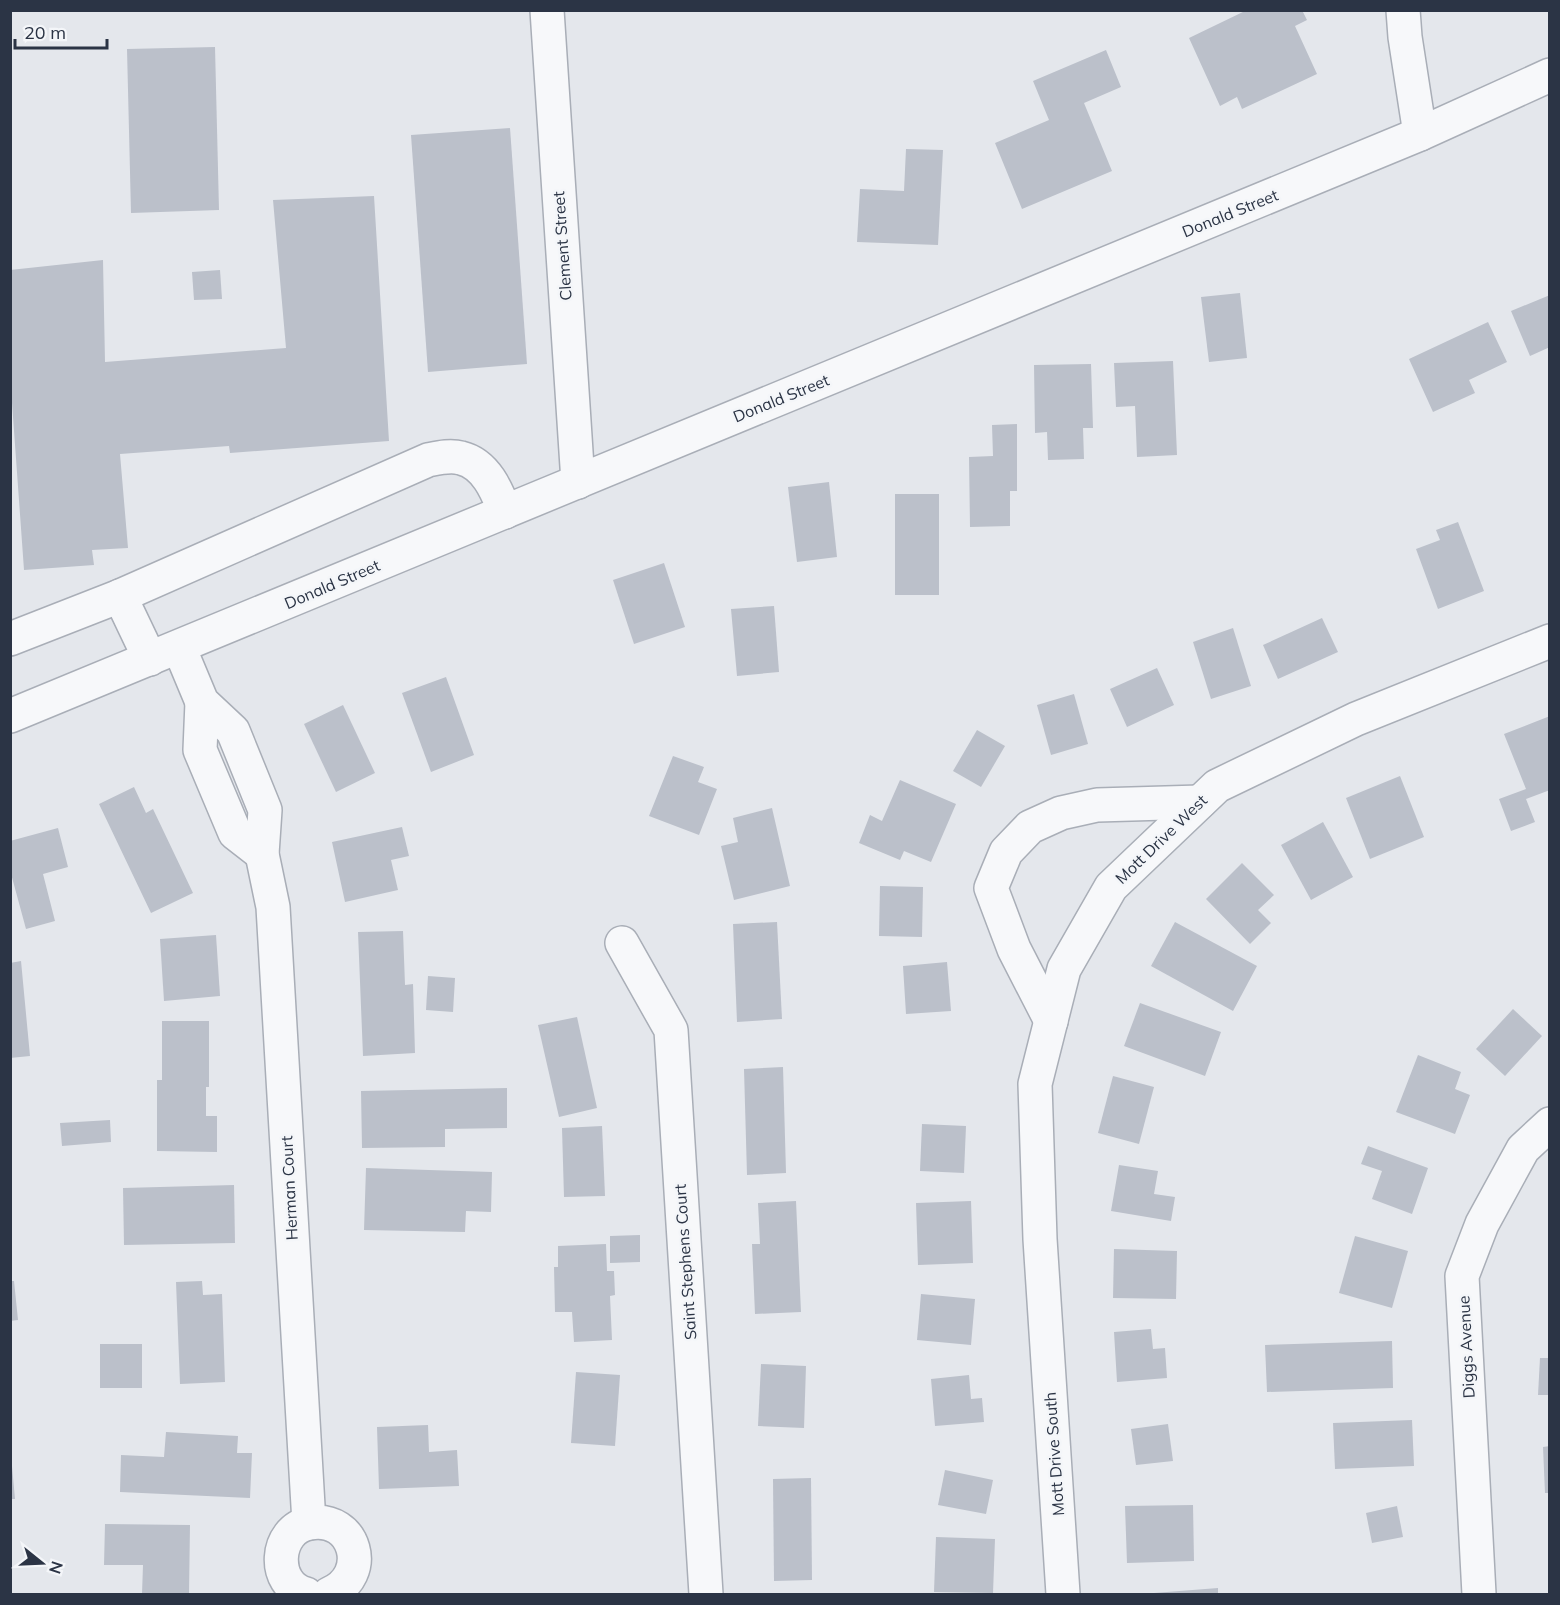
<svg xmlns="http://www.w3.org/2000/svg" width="1560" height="1605" font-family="Mulish,sans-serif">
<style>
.building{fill:#bbc0ca}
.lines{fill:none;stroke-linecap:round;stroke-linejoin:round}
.minor-casing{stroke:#a9aeb7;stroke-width:36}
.minor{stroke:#f7f8fa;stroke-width:33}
.labels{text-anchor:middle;stroke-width:5;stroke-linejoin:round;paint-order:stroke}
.street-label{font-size:16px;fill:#2b3445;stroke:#f4f6f9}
</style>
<rect width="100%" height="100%" fill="#e4e7ec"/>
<!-- building -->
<g class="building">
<path d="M 1247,10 L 1302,10 L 1307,20 L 1295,26 L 1317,74 L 1242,109 L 1237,97 L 1220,106 L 1189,38 Z"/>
<path d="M 215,47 L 219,210 L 131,213 L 127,49 Z"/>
<path d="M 1106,50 L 1121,87 L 1084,103 L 1112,171 L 1022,209 L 995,143 L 1049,120 L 1033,81 Z"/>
<path d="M 510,128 L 527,364 L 428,372 L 411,135 Z"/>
<path d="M 906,149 L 943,150 L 938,245 L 857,242 L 860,189 L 904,191 Z"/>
<path d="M 374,196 L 389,441 L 230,453 L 229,446 L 120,454 L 128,548 L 92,550 L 94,565 L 24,570 L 10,375 L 10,270 L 103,260 L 105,362 L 286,348 L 273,200 Z"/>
<path d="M 220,270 L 222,299 L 194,300 L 192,272 Z"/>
<path d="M 1240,293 L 1247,358 L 1209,362 L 1201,297 Z"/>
<path d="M 1550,295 L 1550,347 L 1530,356 L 1511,311 Z"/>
<path d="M 1488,322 L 1507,362 L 1469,380 L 1475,393 L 1433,412 L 1409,359 Z"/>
<path d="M 1173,361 L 1177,455 L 1137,457 L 1135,406 L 1116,407 L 1114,363 Z"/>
<path d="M 1091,364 L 1093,428 L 1083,428 L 1084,459 L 1048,460 L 1047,432 L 1035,433 L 1034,365 Z"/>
<path d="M 1017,424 L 1017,491 L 1010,491 L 1010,526 L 970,527 L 969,457 L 993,456 L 992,425 Z"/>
<path d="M 829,482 L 837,557 L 797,562 L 788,487 Z"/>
<rect x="895" y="494" width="44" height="101"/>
<path d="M 1458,522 L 1484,591 L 1438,609 L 1416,549 L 1440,540 L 1436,530 Z"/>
<path d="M 664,563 L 685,627 L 634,644 L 613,580 Z"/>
<path d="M 774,606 L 779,672 L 737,676 L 731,609 Z"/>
<path d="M 1322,618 L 1338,652 L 1278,679 L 1263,645 Z"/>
<path d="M 1233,628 L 1251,686 L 1211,699 L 1193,642 Z"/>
<path d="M 1157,668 L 1174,705 L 1127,727 L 1110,689 Z"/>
<path d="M 446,677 L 474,755 L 431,772 L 402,693 Z"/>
<path d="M 1074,694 L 1088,744 L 1051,755 L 1037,705 Z"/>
<path d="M 343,705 L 375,773 L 336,792 L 304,724 Z"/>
<path d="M 1550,716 L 1550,790 L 1526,799 L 1535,822 L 1511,831 L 1499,799 L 1526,789 L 1504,734 Z"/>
<path d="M 977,730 L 1005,746 L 981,787 L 953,771 Z"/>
<path d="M 673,756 L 704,767 L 698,782 L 717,789 L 699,835 L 649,816 Z"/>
<path d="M 1400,776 L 1424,837 L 1370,859 L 1346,798 Z"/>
<path d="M 900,780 L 956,804 L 931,862 L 904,851 L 900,860 L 859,843 L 870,815 L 882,821 Z"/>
<path d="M 134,787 L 146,813 L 153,809 L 193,893 L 151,913 L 99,804 Z"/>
<path d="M 772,808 L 790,886 L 734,900 L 721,846 L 738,842 L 733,818 Z"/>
<path d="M 1323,822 L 1353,877 L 1311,900 L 1281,845 Z"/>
<path d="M 402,827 L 409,856 L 391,860 L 398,890 L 345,902 L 332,842 Z"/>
<path d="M 58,828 L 68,867 L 43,874 L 55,921 L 26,929 L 10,870 L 10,841 Z"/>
<path d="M 1242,863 L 1274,895 L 1258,910 L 1271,923 L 1250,944 L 1206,899 Z"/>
<path d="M 880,886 L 923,887 L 922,937 L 879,936 Z"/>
<path d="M 777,922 L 782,1019 L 737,1022 L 733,924 Z"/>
<path d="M 1175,922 L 1257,966 L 1233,1011 L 1151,966 Z"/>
<path d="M 403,931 L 405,985 L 413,984 L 415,1053 L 363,1056 L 358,932 Z"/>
<path d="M 216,935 L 220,996 L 164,1001 L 160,939 Z"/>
<path d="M 21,961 L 30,1056 L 10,1058 L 10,963 Z"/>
<path d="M 947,962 L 951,1011 L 906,1014 L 903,966 Z"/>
<path d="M 428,976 L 455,978 L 453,1012 L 426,1010 Z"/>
<path d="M 1140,1003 L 1221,1032 L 1205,1076 L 1124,1046 Z"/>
<path d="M 1513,1009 L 1542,1036 L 1505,1076 L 1476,1049 Z"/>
<path d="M 577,1017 L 597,1108 L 559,1117 L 538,1025 Z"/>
<path d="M 162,1021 L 209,1021 L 209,1087 L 206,1087 L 206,1116 L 217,1116 L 217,1152 L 157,1151 L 157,1080 L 162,1080 Z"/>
<path d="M 1418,1055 L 1461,1072 L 1455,1089 L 1470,1095 L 1455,1134 L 1396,1112 Z"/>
<path d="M 783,1067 L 786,1173 L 747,1175 L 744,1069 Z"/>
<path d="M 1113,1076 L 1154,1087 L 1139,1144 L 1098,1133 Z"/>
<path d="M 507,1088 L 507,1128 L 445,1129 L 445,1147 L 362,1148 L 361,1091 Z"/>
<path d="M 110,1120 L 111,1142 L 62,1146 L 60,1123 Z"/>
<path d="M 922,1124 L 966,1126 L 964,1173 L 920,1171 Z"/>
<path d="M 602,1126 L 605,1196 L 564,1197 L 562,1128 Z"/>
<path d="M 1368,1146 L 1428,1168 L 1412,1214 L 1372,1199 L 1382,1171 L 1361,1164 Z"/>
<path d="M 1119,1165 L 1158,1171 L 1154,1194 L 1175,1197 L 1171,1221 L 1111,1211 Z"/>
<path d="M 366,1168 L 492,1172 L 491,1212 L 466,1211 L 465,1232 L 364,1230 Z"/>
<path d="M 234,1185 L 235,1243 L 124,1245 L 123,1188 Z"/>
<path d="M 796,1201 L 801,1312 L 755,1314 L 752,1244 L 760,1244 L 758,1203 Z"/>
<path d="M 971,1201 L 973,1263 L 918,1265 L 916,1203 Z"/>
<path d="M 640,1235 L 640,1262 L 610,1263 L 610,1236 Z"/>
<path d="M 1355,1236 L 1408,1251 L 1392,1308 L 1339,1293 Z"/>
<path d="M 606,1244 L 607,1271 L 614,1271 L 615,1295 L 610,1296 L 612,1340 L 574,1342 L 572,1312 L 555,1312 L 554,1267 L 558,1267 L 558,1246 Z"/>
<path d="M 1114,1249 L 1177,1251 L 1176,1299 L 1113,1298 Z"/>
<path d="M 10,1281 L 14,1281 L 18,1320 L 10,1321 Z"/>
<path d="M 202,1281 L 203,1295 L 222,1294 L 225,1382 L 180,1384 L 176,1282 Z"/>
<path d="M 921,1294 L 975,1299 L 971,1345 L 917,1340 Z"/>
<path d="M 1151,1329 L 1153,1349 L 1165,1348 L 1167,1378 L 1117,1382 L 1114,1332 Z"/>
<path d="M 1392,1341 L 1393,1388 L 1267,1392 L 1265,1345 Z"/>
<rect x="100" y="1344" width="42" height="44"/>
<path d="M 1540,1358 L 1550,1358 L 1550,1395 L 1538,1395 Z"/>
<path d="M 761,1364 L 806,1366 L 804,1428 L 758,1426 Z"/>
<path d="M 576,1372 L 620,1375 L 615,1446 L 571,1443 Z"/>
<path d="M 969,1375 L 971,1399 L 982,1398 L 984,1422 L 935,1426 L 931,1379 Z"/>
<path d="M 1412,1420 L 1414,1466 L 1335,1469 L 1333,1423 Z"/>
<path d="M 1168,1424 L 1173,1461 L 1136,1465 L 1131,1429 Z"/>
<path d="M 428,1425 L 429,1452 L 457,1450 L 459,1486 L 379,1489 L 377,1427 Z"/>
<path d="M 166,1432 L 238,1436 L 237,1453 L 252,1453 L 250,1498 L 120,1492 L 121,1455 L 164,1457 Z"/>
<path d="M 1550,1446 L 1550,1493 L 1545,1493 L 1543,1447 Z"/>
<path d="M 10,1466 L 12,1466 L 15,1499 L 10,1499 Z"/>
<path d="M 945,1470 L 993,1480 L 986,1514 L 938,1505 Z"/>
<path d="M 811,1478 L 812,1580 L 774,1581 L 773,1479 Z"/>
<path d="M 1193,1505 L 1194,1561 L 1127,1563 L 1125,1506 Z"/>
<path d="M 1397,1506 L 1403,1537 L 1372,1543 L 1366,1513 Z"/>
<path d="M 105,1524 L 190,1525 L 189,1594 L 142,1594 L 143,1565 L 104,1565 Z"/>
<path d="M 936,1537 L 995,1539 L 993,1593 L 934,1592 Z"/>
<path d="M 1218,1588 L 1218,1594 L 1154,1594 L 1154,1593 Z"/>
</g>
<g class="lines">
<!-- minor casing -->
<g class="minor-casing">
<g id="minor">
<path d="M 547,10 L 578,482"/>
<path d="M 1403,10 L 1405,37 L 1420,134"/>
<path d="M 120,596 L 150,659"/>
<path d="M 10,639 L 120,596 L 428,460 C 438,458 450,455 461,458 C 486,464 497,491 505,512"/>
<path d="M 179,647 L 202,702 L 233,731 L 265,810 L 262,854 L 273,907 L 309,1523"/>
<path d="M 202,702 L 200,750 L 235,833 L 262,854"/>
<path d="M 10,716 L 1420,134 L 1550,75"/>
<path d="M 622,943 L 671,1030 L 706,1594"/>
<path d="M 1051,1021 L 1014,949 L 991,888 L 1006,852 L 1030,827 L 1061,813 L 1097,805 L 1200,802"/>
<path d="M 306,1594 C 271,1585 274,1529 310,1523 C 355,1515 373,1575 329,1594"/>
<path d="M 1063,1594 L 1040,1239 L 1035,1084 L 1064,969 L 1111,887 L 1217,786 L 1356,719 L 1550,641"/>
<path d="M 1479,1594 L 1462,1276 L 1482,1224 L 1523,1149 L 1550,1124"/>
</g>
</g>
<!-- minor -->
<use href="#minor" class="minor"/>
</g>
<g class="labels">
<!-- street labels -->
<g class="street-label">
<text transform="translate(1230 213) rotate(-22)" y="6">Donald Street</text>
<text transform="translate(562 246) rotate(-94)" y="6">Clement Street</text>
<text transform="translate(781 398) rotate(-22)" y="6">Donald Street</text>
<text transform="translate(332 584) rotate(-23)" y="6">Donald Street</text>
<text transform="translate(1161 839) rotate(-44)" y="6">Mott Drive West</text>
<text transform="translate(289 1188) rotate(-93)" y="6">Herman Court</text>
<text transform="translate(685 1262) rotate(-94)" y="6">Saint Stephens Court</text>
<text transform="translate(1466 1347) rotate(-93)" y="6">Diggs Avenue</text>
<text transform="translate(1054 1454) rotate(-94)" y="6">Mott Drive South</text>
</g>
</g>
<!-- border -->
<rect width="1560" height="1605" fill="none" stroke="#2b3445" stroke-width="24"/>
<!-- north arrow -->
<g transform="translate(42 1563) rotate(108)" stroke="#f4f6f9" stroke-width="4.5" paint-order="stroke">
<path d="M0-4.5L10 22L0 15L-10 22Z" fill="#2b3445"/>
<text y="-9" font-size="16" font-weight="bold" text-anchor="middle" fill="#2b3445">N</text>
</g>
<!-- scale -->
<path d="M15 39v9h92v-9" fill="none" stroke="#2b3445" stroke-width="3"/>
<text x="24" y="39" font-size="18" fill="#2b3445" stroke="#f4f6f9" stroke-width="4.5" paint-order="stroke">20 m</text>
</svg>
